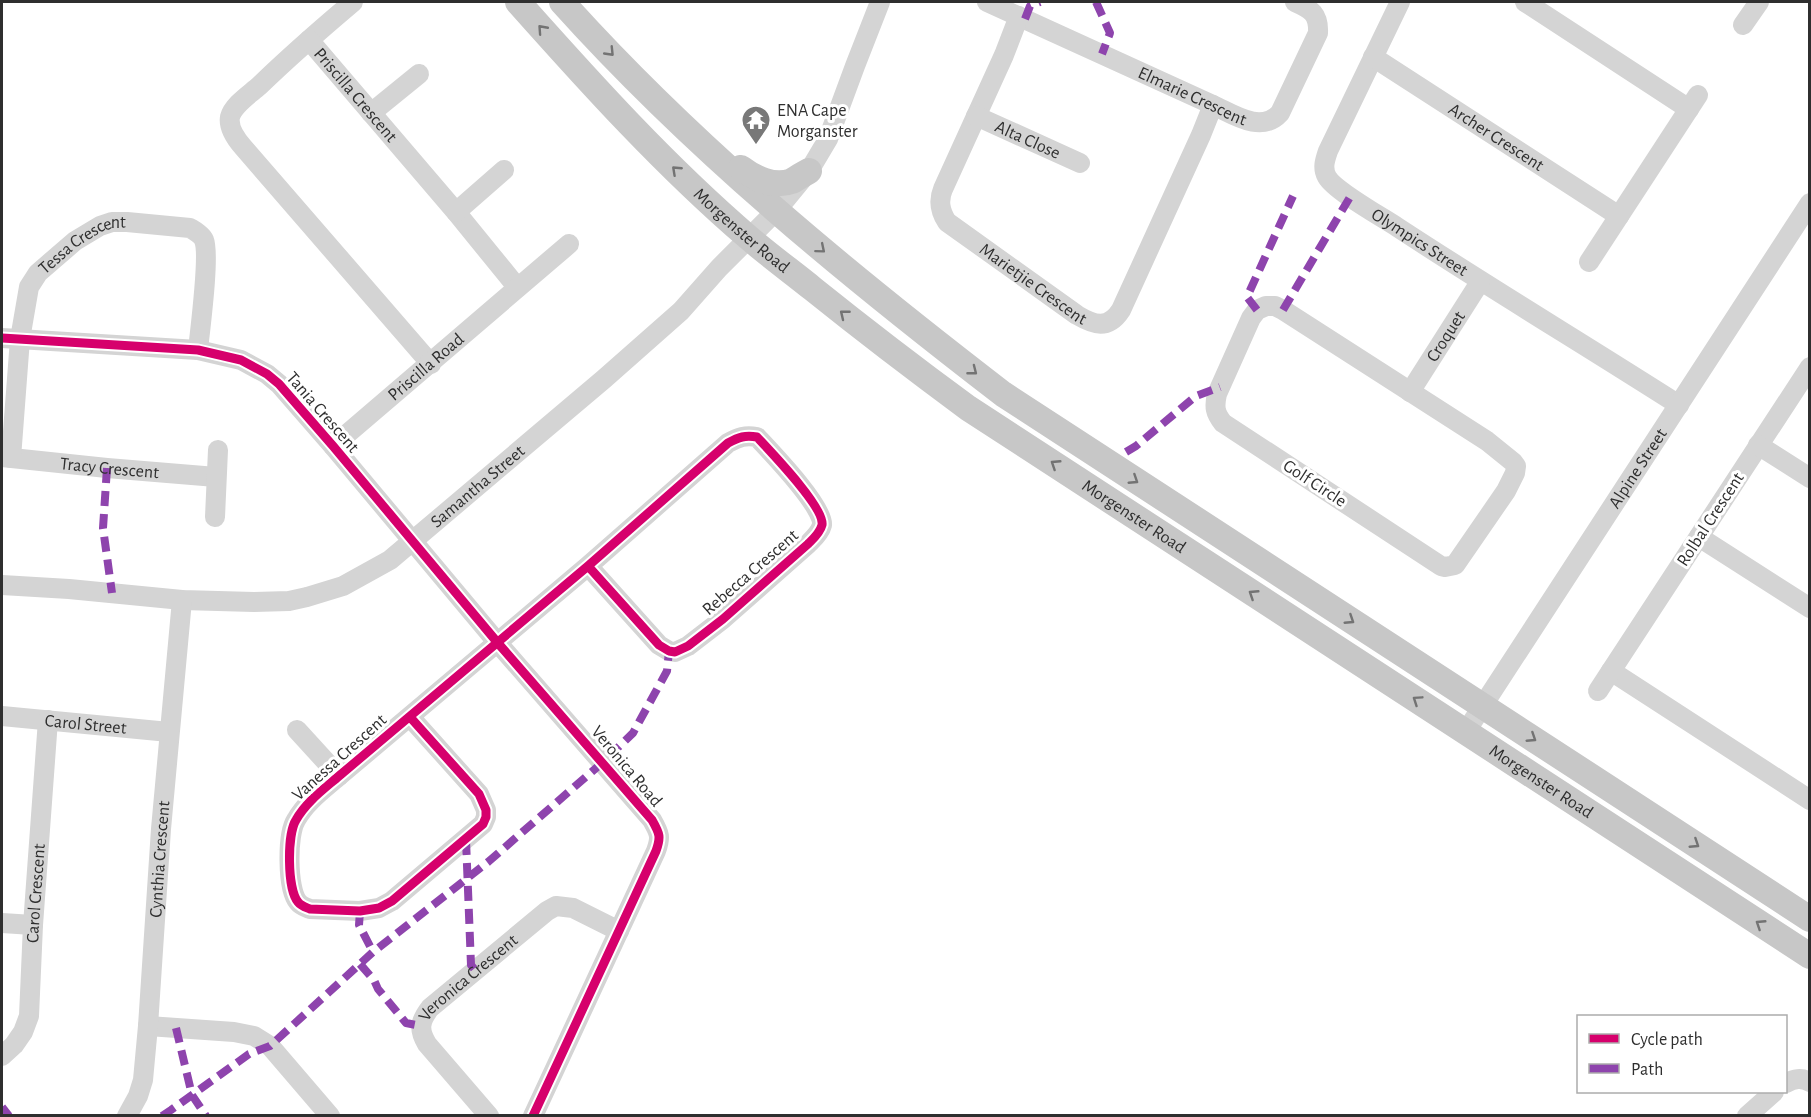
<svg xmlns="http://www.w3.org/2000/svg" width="1811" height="1117" font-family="'Alegreya Sans',sans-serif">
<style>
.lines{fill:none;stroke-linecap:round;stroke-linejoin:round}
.minor{stroke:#d4d4d4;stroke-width:20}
.major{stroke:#c7c7c7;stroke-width:26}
.quiet{stroke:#8e44ad;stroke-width:8;stroke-dasharray:15 8;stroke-linecap:butt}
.cycleway-casing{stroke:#fff;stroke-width:13}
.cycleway{stroke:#d6006c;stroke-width:9}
.oneway{stroke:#737373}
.labels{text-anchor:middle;stroke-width:6;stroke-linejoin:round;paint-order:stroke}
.street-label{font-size:18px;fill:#2f2f2f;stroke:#fff}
.poi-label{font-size:18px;fill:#2f2f2f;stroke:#fff;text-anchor:start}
</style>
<rect width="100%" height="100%" fill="#fff"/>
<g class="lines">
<!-- minor -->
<g class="minor">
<path d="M 353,2 C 321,29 289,57 259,86 C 250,94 233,105 230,117 C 228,128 236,139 243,147 L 431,364"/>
<path id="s1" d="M 987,2 L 1213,105 C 1233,114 1261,134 1280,113 L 1318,33 C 1319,14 1311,9 1295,2"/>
<path id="s2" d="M 1400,2 L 1328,151 C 1325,160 1322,168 1327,177 C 1335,191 1382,217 1397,227 C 1490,288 1585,345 1679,405"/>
<path d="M 1525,2 L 1689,109"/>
<path id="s3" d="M 1019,16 L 1004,55 L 943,189 C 938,201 940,211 947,222 L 1077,315 C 1094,325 1108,330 1121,310 L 1201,135 L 1213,105"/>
<path d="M 1743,25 L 1759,2"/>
<path id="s4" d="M 309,40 L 456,212 L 517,287"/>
<path id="s5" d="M 1373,57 L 1619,216"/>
<path d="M 371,113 L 419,74"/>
<path id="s6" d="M 976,116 L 1080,163"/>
<path d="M 456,212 L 504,170"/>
<path d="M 1589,262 L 1698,95"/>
<path d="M 1266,306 L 1275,306 L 1283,310 L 1487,441 L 1513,462 L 1516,466 L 1515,473 L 1506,491 L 1455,565 L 1445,567 L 1441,566 L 1223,423 C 1215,413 1214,407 1217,394 L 1251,318 L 1257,310 Z"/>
<path d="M 2,338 L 198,350 L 241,360 L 267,374 L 279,384 L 333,446 L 497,642 L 652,820 C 660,834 661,837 656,851 L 533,1116"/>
<path d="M 1810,367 L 1611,671 L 1810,800"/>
<path id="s7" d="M 1410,392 L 1480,282"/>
<path d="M 1758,445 L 1810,478"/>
<path id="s8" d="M 333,446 L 569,244"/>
<path id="s9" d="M 2,457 L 107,468 L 216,477"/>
<path id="s10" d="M 11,458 L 20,339 L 29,287 L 38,273 L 75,241 L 100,226 L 112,222 L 127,222 L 190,228 C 195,231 202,235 204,240 C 210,255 200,330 198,350"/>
<path d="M 215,517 L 218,450"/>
<path d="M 1699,537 L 1810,608"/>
<path id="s11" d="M 2,585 L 69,589 L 182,600 L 254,602 L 289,601 L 307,597 L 343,586 L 390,560 L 604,379 L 681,311 L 719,268 L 777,210 L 809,171 L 828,139 L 855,66 L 880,2"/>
<path d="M 1598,691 L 1611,671"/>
<path id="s12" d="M 2,716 L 169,732"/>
<path d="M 410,717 L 479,794 L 486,810 L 486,817 L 483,824 L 392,901 L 379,908 L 360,911 L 310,909 C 305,907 301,906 298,902 C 287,889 287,834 296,820 C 306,802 324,789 339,776 L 588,566 L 728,443 C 739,437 745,435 757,437 C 770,451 825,508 822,525 C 820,533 813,539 808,544 L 723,619 L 688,646 L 675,652 L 669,651 L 659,645 L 588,566"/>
<path d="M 297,730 L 339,776"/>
<path id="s13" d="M 1465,733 L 1810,203"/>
<path d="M 2,923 L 33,925"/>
<path d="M 148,1026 L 234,1032 L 254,1036 L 270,1046 L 330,1116"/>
<path id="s14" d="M 2,1056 L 14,1045 L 23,1032 L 29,1016 L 33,925 L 48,720"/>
<path d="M 1786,1083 C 1794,1079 1801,1077 1810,1082"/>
<path id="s15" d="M 127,1116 L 138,1096 L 143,1080 L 148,1026 L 161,829 L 182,600"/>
<path id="s16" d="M 489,1116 L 427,1044 C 418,1029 420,1021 430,1008 L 547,911 L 556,906 L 573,908 L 619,931"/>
<path d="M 1747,1116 L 1774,1092"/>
</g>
<!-- major -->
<g class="major">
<path id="s17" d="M 518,2 C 591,84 665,166 749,238 C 770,256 792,272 813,289 C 864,330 915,369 968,408 L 1810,956"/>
<path d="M 562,2 C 694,149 847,274 1003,394 L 1810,919"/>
<path d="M 741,168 C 754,178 774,188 792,181 C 797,178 803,174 809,171"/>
</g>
<!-- quiet -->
<g class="quiet">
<path d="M 1096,2 L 1110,33 L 1102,54"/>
<path d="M 1025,19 L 1030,6 L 1040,2"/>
<path d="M 1257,310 L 1247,297 L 1293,196"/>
<path d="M 1283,310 L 1350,197"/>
<path d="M 1126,452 L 1136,446 L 1196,396 L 1220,387"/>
<path d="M 107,468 L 103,528 L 112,593"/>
<path d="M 466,840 L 471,965 L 475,970"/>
<path d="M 360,911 L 359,925 L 373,952"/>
<path d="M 360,964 L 374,980 L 378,989 L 406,1023 L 421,1026"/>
<path d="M 176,1028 L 192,1095 L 206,1116"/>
<path d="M 2,1107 L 9,1116"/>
<path d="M 162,1116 L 171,1110 L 249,1054 L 270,1046 L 373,952 L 488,862 L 603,762 L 633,733 L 667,671 L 669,651"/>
</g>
<!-- cycleway casing -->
<g class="cycleway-casing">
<g id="cycleway">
<path d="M 2,338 L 198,350 L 241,360 L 267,374 L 279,384 L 333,446 L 497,642 L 652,820 C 660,834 661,837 656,851 L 533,1116"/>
<path d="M 410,717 L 479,794 L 486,810 L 486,817 L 483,824 L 392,901 L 379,908 L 360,911 L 310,909 C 305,907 301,906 298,902 C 287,889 287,834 296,820 C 306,802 324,789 339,776 L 588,566 L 728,443 C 739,437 745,435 757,437 C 770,451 825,508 822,525 C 820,533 813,539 808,544 L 723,619 L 688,646 L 675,652 L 669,651 L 659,645 L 588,566"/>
</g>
</g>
<!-- cycleway -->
<use href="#cycleway" class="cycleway"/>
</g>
<!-- one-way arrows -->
<defs><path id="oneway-chevron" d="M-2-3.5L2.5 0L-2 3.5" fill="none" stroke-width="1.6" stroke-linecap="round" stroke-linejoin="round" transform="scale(1.5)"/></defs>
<g class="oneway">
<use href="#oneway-chevron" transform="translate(542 29) rotate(-132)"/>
<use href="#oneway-chevron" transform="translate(610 52) rotate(46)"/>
<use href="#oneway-chevron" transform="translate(676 170) rotate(-137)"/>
<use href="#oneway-chevron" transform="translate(821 249) rotate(40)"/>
<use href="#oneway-chevron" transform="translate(844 314) rotate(-141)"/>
<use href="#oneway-chevron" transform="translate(973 371) rotate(38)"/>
<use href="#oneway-chevron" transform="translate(1055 464) rotate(-147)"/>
<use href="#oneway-chevron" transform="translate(1134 480) rotate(33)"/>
<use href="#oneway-chevron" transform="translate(1253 594) rotate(-147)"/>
<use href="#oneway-chevron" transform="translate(1350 620) rotate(33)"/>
<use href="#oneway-chevron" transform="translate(1417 700) rotate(-146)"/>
<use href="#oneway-chevron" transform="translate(1532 738) rotate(33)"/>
<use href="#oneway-chevron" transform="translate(1695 844) rotate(33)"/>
<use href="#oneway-chevron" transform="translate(1760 924) rotate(-147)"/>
</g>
<!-- icons -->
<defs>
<g id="temple-pin" transform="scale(1.5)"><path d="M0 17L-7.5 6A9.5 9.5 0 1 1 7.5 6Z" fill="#787878" stroke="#fff"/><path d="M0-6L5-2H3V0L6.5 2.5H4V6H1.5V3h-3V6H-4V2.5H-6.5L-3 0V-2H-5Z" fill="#fff"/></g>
</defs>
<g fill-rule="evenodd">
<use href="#temple-pin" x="756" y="120"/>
</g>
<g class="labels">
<!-- street labels -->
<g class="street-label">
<text dy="6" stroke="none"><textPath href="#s4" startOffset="72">Priscilla Crescent</textPath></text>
<text dy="6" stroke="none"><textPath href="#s1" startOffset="226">Elmarie Crescent</textPath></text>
<text dy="6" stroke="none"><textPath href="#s5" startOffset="147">Archer Crescent</textPath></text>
<text dy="6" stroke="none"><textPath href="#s6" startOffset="57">Alta Close</textPath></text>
<text dy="6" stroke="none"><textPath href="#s17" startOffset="320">Morgenster Road</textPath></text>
<text dy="6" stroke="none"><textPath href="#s2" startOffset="306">Olympics Street</textPath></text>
<text dy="6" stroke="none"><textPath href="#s10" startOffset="243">Tessa Crescent</textPath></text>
<text dy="6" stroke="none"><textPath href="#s3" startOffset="330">Marietjie Crescent</textPath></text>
<text dy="6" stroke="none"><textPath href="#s7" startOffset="66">Croquet</textPath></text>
<text dy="6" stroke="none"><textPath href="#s8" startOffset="122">Priscilla Road</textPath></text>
<text transform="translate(323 412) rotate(49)" y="6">Tania Crescent</text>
<text dy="6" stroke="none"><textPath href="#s9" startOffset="108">Tracy Crescent</textPath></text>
<text dy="6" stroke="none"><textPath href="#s13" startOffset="316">Alpine Street</textPath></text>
<text transform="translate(1315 483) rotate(33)" y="6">Golf Circle</text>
<text dy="6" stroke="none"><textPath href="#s11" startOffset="512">Samantha Street</textPath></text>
<text dy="6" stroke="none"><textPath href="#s17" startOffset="806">Morgenster Road</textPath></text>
<text transform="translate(1710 519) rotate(-57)" y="6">Rolbal Crescent</text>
<text transform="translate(750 572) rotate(-41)" y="6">Rebecca Crescent</text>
<text dy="6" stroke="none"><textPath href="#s12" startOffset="84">Carol Street</textPath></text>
<text transform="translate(339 757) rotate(-42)" y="6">Vanessa Crescent</text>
<text transform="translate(627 766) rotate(50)" y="6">Veronica Road</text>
<text dy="6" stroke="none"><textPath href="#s17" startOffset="1292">Morgenster Road</textPath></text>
<text dy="6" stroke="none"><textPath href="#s15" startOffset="261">Cynthia Crescent</textPath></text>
<text dy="6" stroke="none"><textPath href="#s14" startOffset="172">Carol Crescent</textPath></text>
<text dy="6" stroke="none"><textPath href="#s16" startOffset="183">Veronica Crescent</textPath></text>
</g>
<!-- poi labels -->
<g class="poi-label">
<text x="777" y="116">ENA Cape<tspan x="777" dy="21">Morganster</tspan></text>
</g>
</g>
<!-- border -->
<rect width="1811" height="1117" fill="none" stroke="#2f2f2f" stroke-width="6"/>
<!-- legend -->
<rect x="1577" y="1015" width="210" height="78" fill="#ffffff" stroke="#acacac" stroke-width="1.5"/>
<rect x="1589" y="1034" width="30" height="9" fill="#d6006c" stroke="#acacac" stroke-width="1.5"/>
<text x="1631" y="1045" font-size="18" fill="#2f2f2f">Cycle path</text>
<rect x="1589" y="1064" width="30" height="9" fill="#8e44ad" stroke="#acacac" stroke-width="1.5"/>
<text x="1631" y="1075" font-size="18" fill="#2f2f2f">Path</text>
</svg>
